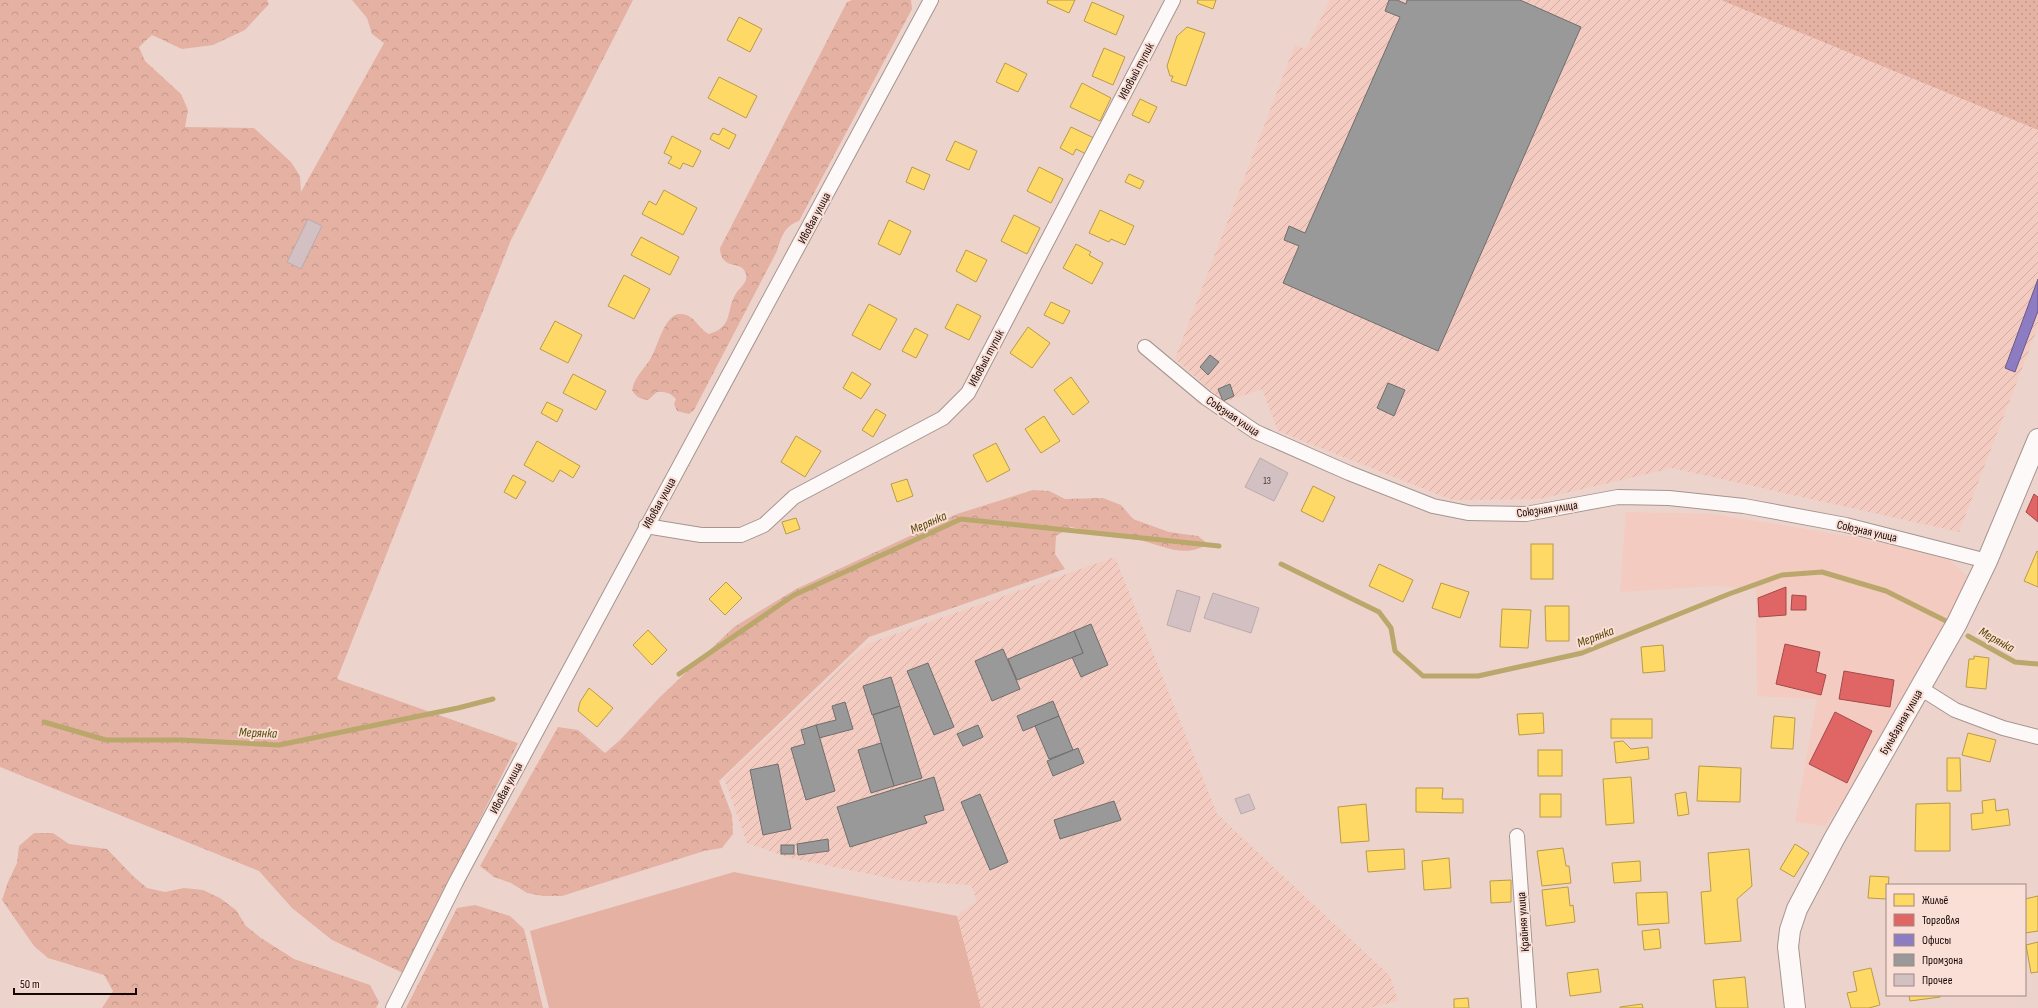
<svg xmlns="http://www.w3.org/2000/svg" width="2038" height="1008" font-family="'Sofia Sans Condensed',sans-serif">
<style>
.built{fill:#f3cbc0}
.industrial{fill:url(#industrial-furrows)}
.grass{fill:url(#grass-dots)}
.forest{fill:url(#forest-crowns)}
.garden{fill:#e4b1a2}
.homes{fill:#ffd966;stroke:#b99a49}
.shops{fill:#e06666;stroke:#a34a49}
.offices{fill:#8e7cc3;stroke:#6a598a}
.industry{fill:#999;stroke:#716d6c}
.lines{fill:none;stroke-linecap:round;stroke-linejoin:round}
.stream{stroke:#baa76b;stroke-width:5}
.building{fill:#d2c0c2;stroke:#bbaaab}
.street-casing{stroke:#a6948f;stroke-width:16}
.secondary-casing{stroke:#a6948f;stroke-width:22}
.street{stroke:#fcf9f8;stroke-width:14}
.secondary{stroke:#fcf9f8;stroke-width:20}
.labels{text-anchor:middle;stroke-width:4;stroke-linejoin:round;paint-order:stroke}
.number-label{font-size:10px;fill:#443534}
.street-label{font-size:12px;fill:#150704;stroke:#fadfd7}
.water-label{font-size:13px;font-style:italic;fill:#564906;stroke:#fadfd7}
</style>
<defs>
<pattern id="industrial-furrows" width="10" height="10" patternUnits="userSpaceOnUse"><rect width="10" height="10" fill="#f3cbc0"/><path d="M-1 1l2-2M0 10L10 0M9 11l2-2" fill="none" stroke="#cfada3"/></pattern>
<pattern id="grass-dots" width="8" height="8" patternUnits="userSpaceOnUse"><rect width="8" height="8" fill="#e4b1a2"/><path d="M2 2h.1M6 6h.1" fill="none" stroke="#c3978a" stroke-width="1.8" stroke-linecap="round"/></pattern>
<pattern id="forest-crowns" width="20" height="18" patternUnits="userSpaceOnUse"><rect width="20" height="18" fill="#e4b1a2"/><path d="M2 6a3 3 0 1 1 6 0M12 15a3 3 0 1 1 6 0" fill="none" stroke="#c3978a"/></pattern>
</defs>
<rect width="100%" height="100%" fill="#ecd4cd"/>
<!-- built -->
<path class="built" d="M 1626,512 L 1714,514 L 1860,538 L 1950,560 L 1970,579 L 1848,796 L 1825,826 L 1795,822 L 1817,699 L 1757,696 L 1756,589 L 1715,586 L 1620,592 Z"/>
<!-- industrial -->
<g class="industrial">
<path d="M 1330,0 L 1721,0 L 2038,130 L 2038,327 L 1959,532 L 1672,468 L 1540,499 L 1452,500 L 1278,431 L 1262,389 L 1224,402 L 1175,359 L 1295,45 L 1306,49 Z"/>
<path d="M 1115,557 L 1217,814 L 1390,976 L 1398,1001 L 1370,1008 L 981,1008 L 957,916 L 977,901 L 971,885 L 904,881 L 790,858 L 747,843 L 724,778 L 867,644 Z"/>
</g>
<!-- grass -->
<path class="grass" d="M 1721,0 L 2038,0 L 2038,130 Z"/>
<!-- forest -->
<g class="forest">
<path d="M 0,0 L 267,0 L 269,4 L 245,30 L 213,45 L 182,49 L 152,35 L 139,47 L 145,61 L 181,94 L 188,110 L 185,127 L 254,128 L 291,162 L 300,176 L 301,192 L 384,43 L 372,34 L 367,18 L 352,0 L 633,0 L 511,240 L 337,679 L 518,743 L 403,973 L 332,940 L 292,908 L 259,871 L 0,767 Z"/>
<path d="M 852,0 L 911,0 L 912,9 L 799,221 C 784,226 781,238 777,251 L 694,410 L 689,414 L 677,411 L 674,404 L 676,399 C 670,392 665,392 657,392 L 648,400 C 640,399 636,397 632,390 C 635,375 646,368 652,356 C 658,345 665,314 680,314 C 694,313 698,329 709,334 C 733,327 726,312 735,295 C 739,287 748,284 746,274 C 742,259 721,272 720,248 L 847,2 Z"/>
<path d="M 1033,490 L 1049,491 L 1065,499 L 1103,498 L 1121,505 L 1133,519 L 1169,532 L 1198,536 L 1208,544 C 1185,558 1166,547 1143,541 C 1132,538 1119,539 1107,536 C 1094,534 1083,529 1071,527 L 1056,536 L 1055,554 L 1065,569 L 869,637 L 719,781 L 732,815 L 733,834 L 722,848 L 704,851 L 562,896 L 543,896 L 527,893 L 511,883 L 494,877 L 480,866 L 558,727 L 578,730 L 605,753 L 620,740 L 660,697 L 734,627 L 796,589 L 957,514 Z"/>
<path d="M 34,833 L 53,833 L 69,844 L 107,849 L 133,876 L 147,888 L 165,892 L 184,888 L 203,890 L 220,898 L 236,910 L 246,926 L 261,938 L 294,959 L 370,985 L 379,1002 L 376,1008 L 102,1008 L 113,991 L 104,975 L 48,958 L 34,946 L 2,900 L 8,882 L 17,863 L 19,846 Z"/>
<path d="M 475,905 L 510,916 L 524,929 L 543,1008 L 406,1008 L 457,908 Z"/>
</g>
<!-- garden -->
<path class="garden" d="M 734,872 L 957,916 L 981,1008 L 549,1008 L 530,931 Z"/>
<!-- homes -->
<g class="homes">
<path d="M 1048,0 L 1075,0 L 1069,13 L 1047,3 Z"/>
<path d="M 1198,0 L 1216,0 L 1213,9 L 1197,3 Z"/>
<path d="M 1092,2 L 1124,16 L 1116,35 L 1084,21 Z"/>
<path d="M 739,17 L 762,29 L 750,52 L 727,40 Z"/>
<path d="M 1187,27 L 1205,33 L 1186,86 L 1171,81 L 1173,76 L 1170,76 L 1167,66 L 1177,36 Z"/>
<path d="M 1104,48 L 1125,57 L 1113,85 L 1092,76 Z"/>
<path d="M 1005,63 L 1027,74 L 1018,92 L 996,82 Z"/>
<path d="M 719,77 L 757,96 L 746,118 L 708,98 Z"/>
<path d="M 1082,83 L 1111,98 L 1100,121 L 1070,107 Z"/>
<path d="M 1140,99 L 1157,107 L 1149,123 L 1132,115 Z"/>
<path d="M 1071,127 L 1096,139 L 1088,155 L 1076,149 L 1073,155 L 1060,148 Z"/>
<path d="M 723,128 L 736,135 L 729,149 L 710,139 L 713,133 L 719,135 Z"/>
<path d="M 672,136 L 701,151 L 693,167 L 683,163 L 680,169 L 668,163 L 672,157 L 664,153 Z"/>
<path d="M 955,141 L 977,151 L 969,170 L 946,160 Z"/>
<path d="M 912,167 L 930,175 L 924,190 L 906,182 Z"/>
<path d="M 1039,167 L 1063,179 L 1051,203 L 1027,191 Z"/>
<path d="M 1129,174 L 1144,181 L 1140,189 L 1125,182 Z"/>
<path d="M 664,190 L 697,208 L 683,235 L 642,214 L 649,201 L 656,205 Z"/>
<path d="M 1100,210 L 1134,226 L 1125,245 L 1111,239 L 1109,242 L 1089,233 Z"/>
<path d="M 1014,215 L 1040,228 L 1027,254 L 1001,241 Z"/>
<path d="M 889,220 L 911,231 L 900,255 L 878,244 Z"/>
<path d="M 641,237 L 679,257 L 670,275 L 631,255 Z"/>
<path d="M 1076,244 L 1091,252 L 1089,255 L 1103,263 L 1092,284 L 1063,268 Z"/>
<path d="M 966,250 L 987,260 L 976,282 L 956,271 Z"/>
<path d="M 624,275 L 650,289 L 634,319 L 608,306 Z"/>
<path d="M 1051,302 L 1070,311 L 1063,324 L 1044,315 Z"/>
<path d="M 869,304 L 897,319 L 880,350 L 852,335 Z"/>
<path d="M 957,304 L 981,316 L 969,340 L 945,328 Z"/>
<path d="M 555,321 L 582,335 L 568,363 L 540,349 Z"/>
<path d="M 1028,327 L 1050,343 L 1032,368 L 1010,353 Z"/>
<path d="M 915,328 L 928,335 L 916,358 L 902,351 Z"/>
<path d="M 852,372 L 871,384 L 861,399 L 843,388 Z"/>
<path d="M 573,374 L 606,391 L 596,410 L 563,393 Z"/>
<path d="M 1071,377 L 1089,402 L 1073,415 L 1054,390 Z"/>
<path d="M 547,402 L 563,410 L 557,422 L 541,413 Z"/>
<path d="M 876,409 L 886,415 L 873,437 L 862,430 Z"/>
<path d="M 1044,416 L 1060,441 L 1041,453 L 1025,429 Z"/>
<path d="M 796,436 L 821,451 L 805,477 L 781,462 Z"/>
<path d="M 537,441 L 580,466 L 573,478 L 560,470 L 553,482 L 524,465 Z"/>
<path d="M 996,443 L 1010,470 L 987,482 L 973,455 Z"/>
<path d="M 513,475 L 526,482 L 516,499 L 504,492 Z"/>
<path d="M 907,479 L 913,496 L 897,502 L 891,484 Z"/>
<path d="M 1313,486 L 1335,497 L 1323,522 L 1301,511 Z"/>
<path d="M 796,518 L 800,529 L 786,534 L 782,522 Z"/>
<rect x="1531" y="544" width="22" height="35"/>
<path d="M 2037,551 L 2038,552 L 2038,587 L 2024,581 Z"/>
<path d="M 1379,564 L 1413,580 L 1403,602 L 1369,586 Z"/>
<path d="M 726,582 L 742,598 L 725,615 L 709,599 Z"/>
<path d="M 1441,583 L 1469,592 L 1460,618 L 1432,608 Z"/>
<path d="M 1545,606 L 1569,606 L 1569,641 L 1546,641 Z"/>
<path d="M 1502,609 L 1531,610 L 1528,648 L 1500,647 Z"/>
<path d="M 648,630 L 667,650 L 652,665 L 633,645 Z"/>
<path d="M 1663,645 L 1665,671 L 1643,673 L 1641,647 Z"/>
<path d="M 1974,656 L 1989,658 L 1986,689 L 1966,687 L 1969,659 L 1974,659 Z"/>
<path d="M 589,688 L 613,708 L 597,727 L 578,711 L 580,702 Z"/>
<path d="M 1543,713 L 1544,733 L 1519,735 L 1517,714 Z"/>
<path d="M 1774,716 L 1795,718 L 1793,749 L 1771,748 Z"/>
<rect x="1611" y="719" width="41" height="19"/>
<path d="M 1968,733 L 1996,740 L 1990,762 L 1962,755 Z"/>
<path d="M 1623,741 L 1631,749 L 1648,747 L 1649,759 L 1616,763 L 1614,742 Z"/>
<rect x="1538" y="750" width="24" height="26"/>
<path d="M 1947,758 L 1960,758 L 1961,791 L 1947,791 Z"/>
<path d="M 1699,766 L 1741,768 L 1740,802 L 1697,801 Z"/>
<path d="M 1631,777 L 1634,823 L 1606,825 L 1603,779 Z"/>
<path d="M 1416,788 L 1443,788 L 1442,799 L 1463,799 L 1463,813 L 1416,812 Z"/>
<path d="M 1686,792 L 1689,814 L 1678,816 L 1675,794 Z"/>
<rect x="1540" y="794" width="21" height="23"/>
<path d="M 1995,799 L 1996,811 L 2008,809 L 2010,825 L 1972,830 L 1971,814 L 1983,813 L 1982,801 Z"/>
<path d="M 1950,803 L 1950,851 L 1915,851 L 1916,804 Z"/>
<path d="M 1366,804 L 1369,841 L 1341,843 L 1338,807 Z"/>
<path d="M 1795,844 L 1809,853 L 1794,877 L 1780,869 Z"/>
<path d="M 1563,848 L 1566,866 L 1569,866 L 1571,883 L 1542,886 L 1537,851 Z"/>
<path d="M 1404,849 L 1405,869 L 1368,872 L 1366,851 Z"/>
<path d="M 1749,849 L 1752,886 L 1737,899 L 1741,941 L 1705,944 L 1701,892 L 1711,891 L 1708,853 Z"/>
<path d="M 1449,858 L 1451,888 L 1424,890 L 1422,861 Z"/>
<path d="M 1640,861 L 1641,881 L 1614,883 L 1612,863 Z"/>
<path d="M 1870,876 L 1889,877 L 1887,899 L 1868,898 Z"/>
<path d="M 1511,880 L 1511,902 L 1491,903 L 1490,881 Z"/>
<path d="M 1568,887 L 1570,906 L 1573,905 L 1575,922 L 1546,926 L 1542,890 Z"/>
<path d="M 1667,892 L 1669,923 L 1638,925 L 1636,893 Z"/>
<path d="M 2038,896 L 2038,931 L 2025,933 L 2025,899 Z"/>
<path d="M 1659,929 L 1661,948 L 1644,950 L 1642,931 Z"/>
<path d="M 2038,942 L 2038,972 L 2031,973 L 2026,945 Z"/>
<path d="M 1871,968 L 1880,1005 L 1869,1008 L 1851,1008 L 1847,993 L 1857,991 L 1853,972 Z"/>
<path d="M 1598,969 L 1601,992 L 1570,996 L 1567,973 Z"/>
<path d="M 1745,977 L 1748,1008 L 1716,1008 L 1713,980 Z"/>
<path d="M 1909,995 L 1940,995 L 1940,997 L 1910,1001 Z"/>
<path d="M 1468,998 L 1469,1008 L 1454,1008 L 1454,999 Z"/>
<path d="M 1642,1004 L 1643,1008 L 1620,1008 L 1620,1007 Z"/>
</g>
<!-- shops -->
<g class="shops">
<path d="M 2034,494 L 2038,497 L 2038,522 L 2026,512 Z"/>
<path d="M 1786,587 L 1786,615 L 1759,617 L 1758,598 Z"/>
<path d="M 1792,595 L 1806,596 L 1806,610 L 1791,610 Z"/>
<path d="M 1785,644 L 1820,652 L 1816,672 L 1826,675 L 1821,695 L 1776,684 Z"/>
<path d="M 1844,671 L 1894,680 L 1890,707 L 1839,699 Z"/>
<path d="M 1835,712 L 1872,731 L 1847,783 L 1809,764 Z"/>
</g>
<!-- offices -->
<path class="offices" d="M 2038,279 L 2038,311 L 2015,372 L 2005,368 Z"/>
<!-- industry -->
<g class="industry">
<path d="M 1389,0 L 1397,0 L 1406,4 L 1407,0 L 1520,0 L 1581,27 L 1438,351 L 1283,283 L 1299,246 L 1284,240 L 1289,226 L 1305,233 L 1400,17 L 1385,11 Z"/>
<path d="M 1210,355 L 1219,362 L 1208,375 L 1200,367 Z"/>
<path d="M 1388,383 L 1405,390 L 1394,416 L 1377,408 Z"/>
<path d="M 1230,384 L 1234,396 L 1223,401 L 1218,389 Z"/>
<path d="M 1091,624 L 1108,665 L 1081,677 L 1072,657 L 1083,653 L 1074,631 Z"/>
<path d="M 1074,631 L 1083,653 L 1017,680 L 1008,659 Z"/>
<path d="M 1003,649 L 1020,689 L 992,701 L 975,661 Z"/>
<path d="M 928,663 L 954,727 L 934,735 L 907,671 Z"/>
<path d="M 891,677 L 900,706 L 872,715 L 863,686 Z"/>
<path d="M 1053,701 L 1059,716 L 1023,731 L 1017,716 Z"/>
<path d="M 845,702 L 853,729 L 819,738 L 816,725 L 836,720 L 832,706 Z"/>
<path d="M 900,706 L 922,778 L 894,786 L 873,715 Z"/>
<path d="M 1059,716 L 1073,750 L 1049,759 L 1035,726 Z"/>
<path d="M 816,725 L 835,791 L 806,800 L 791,748 L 805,744 L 801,730 Z"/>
<path d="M 978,725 L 983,737 L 963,746 L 957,734 Z"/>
<path d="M 881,743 L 894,786 L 871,793 L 858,750 Z"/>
<path d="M 1078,748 L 1084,763 L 1053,776 L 1047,761 Z"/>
<path d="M 778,764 L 791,829 L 763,835 L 750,770 Z"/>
<path d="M 934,777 L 944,810 L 924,816 L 927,823 L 850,847 L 837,807 Z"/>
<path d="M 980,794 L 1008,862 L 990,870 L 961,802 Z"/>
<path d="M 1114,801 L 1121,820 L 1060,839 L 1054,820 Z"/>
<path d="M 828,839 L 829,851 L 798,855 L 797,844 Z"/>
<rect x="781" y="845" width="13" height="9"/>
</g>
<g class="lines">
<!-- stream -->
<g class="stream">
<path d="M 1281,564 L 1379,612 L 1391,628 L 1395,651 L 1423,676 L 1478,676 L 1582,653 L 1729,594 L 1782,575 L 1822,572 L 1886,591 L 1946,621"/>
<path d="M 1968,636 L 2015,662 L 2038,664"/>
<path d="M 679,674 L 794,595 L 961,519 L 1219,546"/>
<path d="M 44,722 L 106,740 L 181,740 L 279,745 L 458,708 L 493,699"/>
</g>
</g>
<!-- building -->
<g class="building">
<path d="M 308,219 L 322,226 L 301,269 L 287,262 Z"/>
<path d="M 1260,458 L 1288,473 L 1274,501 L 1245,487 Z"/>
<path d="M 1177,590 L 1200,597 L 1190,632 L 1167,625 Z"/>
<path d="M 1213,593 L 1259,608 L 1251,633 L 1204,618 Z"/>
<path d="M 1249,794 L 1255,809 L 1241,814 L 1235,799 Z"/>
</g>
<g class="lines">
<!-- street casing -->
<g class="street-casing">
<g id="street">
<path d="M 1145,347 L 1206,398 L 1256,432 L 1349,473 L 1433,506 L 1468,513 L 1526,514 L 1618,497 L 1669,498 L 1744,506 L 1846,525 L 1987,561"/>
<path d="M 646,526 L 701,535 L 741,535 L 764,525 L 794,497 L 943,418 L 968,393 L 1173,0"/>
<path d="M 1920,688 L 1955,710 L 2003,728 L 2038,737"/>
<path d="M 1517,836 L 1529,1008"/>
<path d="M 393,1008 L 456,882 L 528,747 L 931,0"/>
</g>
</g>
<!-- secondary casing -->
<g class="secondary-casing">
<path id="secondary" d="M 1795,1008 L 1788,947 L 1790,930 L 1797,909 L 1834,839 L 1957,623 L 1987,561 L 2038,439"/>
</g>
<!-- street -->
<use href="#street" class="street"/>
<!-- secondary -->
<use href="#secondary" class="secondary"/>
</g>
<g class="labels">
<!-- number labels -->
<g class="number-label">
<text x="1267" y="484">13</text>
</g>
<!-- street labels -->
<g class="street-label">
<text transform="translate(1136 71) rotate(-62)" y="4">Ивовый тупик</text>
<text transform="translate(814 218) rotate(-62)" y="4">Ивовая улица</text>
<text transform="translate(986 358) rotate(-62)" y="4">Ивовый тупик</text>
<text transform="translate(1233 416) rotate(34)" y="4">Союзная улица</text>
<text transform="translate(659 503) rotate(-61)" y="4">Ивовая улица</text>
<text transform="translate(1547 509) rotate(-8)" y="4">Союзная улица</text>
<text transform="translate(1867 531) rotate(13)" y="4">Союзная улица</text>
<text transform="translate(1901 722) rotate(-60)" y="4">Бульварная улица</text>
<text transform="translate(506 788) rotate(-62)" y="4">Ивовая улица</text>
<text transform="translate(1523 922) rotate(-94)" y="4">Крайняя улица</text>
</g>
<!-- water labels -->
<g class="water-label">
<text transform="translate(928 522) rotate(-24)" y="5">Мерянка</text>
<text transform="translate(1595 636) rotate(-21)" y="5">Мерянка</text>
<text transform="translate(1997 639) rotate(29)" y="5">Мерянка</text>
<text transform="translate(258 732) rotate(2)" y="5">Мерянка</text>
</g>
</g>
<!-- legend -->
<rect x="1886" y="884" width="140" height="112" fill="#fadfd7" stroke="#9e8983"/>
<rect x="1894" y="894" width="20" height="12" fill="#ffd966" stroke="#9e8983"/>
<text x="1922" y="904" font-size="12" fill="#150704">Жильё</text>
<rect x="1894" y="914" width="20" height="12" fill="#e06666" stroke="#9e8983"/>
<text x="1922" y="924" font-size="12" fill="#150704">Торговля</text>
<rect x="1894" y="934" width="20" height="12" fill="#8e7cc3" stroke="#9e8983"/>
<text x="1922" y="944" font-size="12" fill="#150704">Офисы</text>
<rect x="1894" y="954" width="20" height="12" fill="#999999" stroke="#9e8983"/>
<text x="1922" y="964" font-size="12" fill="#150704">Промзона</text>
<rect x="1894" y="974" width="20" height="12" fill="#d2c0c2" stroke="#9e8983"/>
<text x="1922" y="984" font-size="12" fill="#150704">Прочее</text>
<!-- scale -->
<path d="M14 988v6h122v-6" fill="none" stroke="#150704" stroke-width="2"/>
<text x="20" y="988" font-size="12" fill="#150704" stroke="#fadfd7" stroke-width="3" paint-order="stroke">50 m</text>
</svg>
